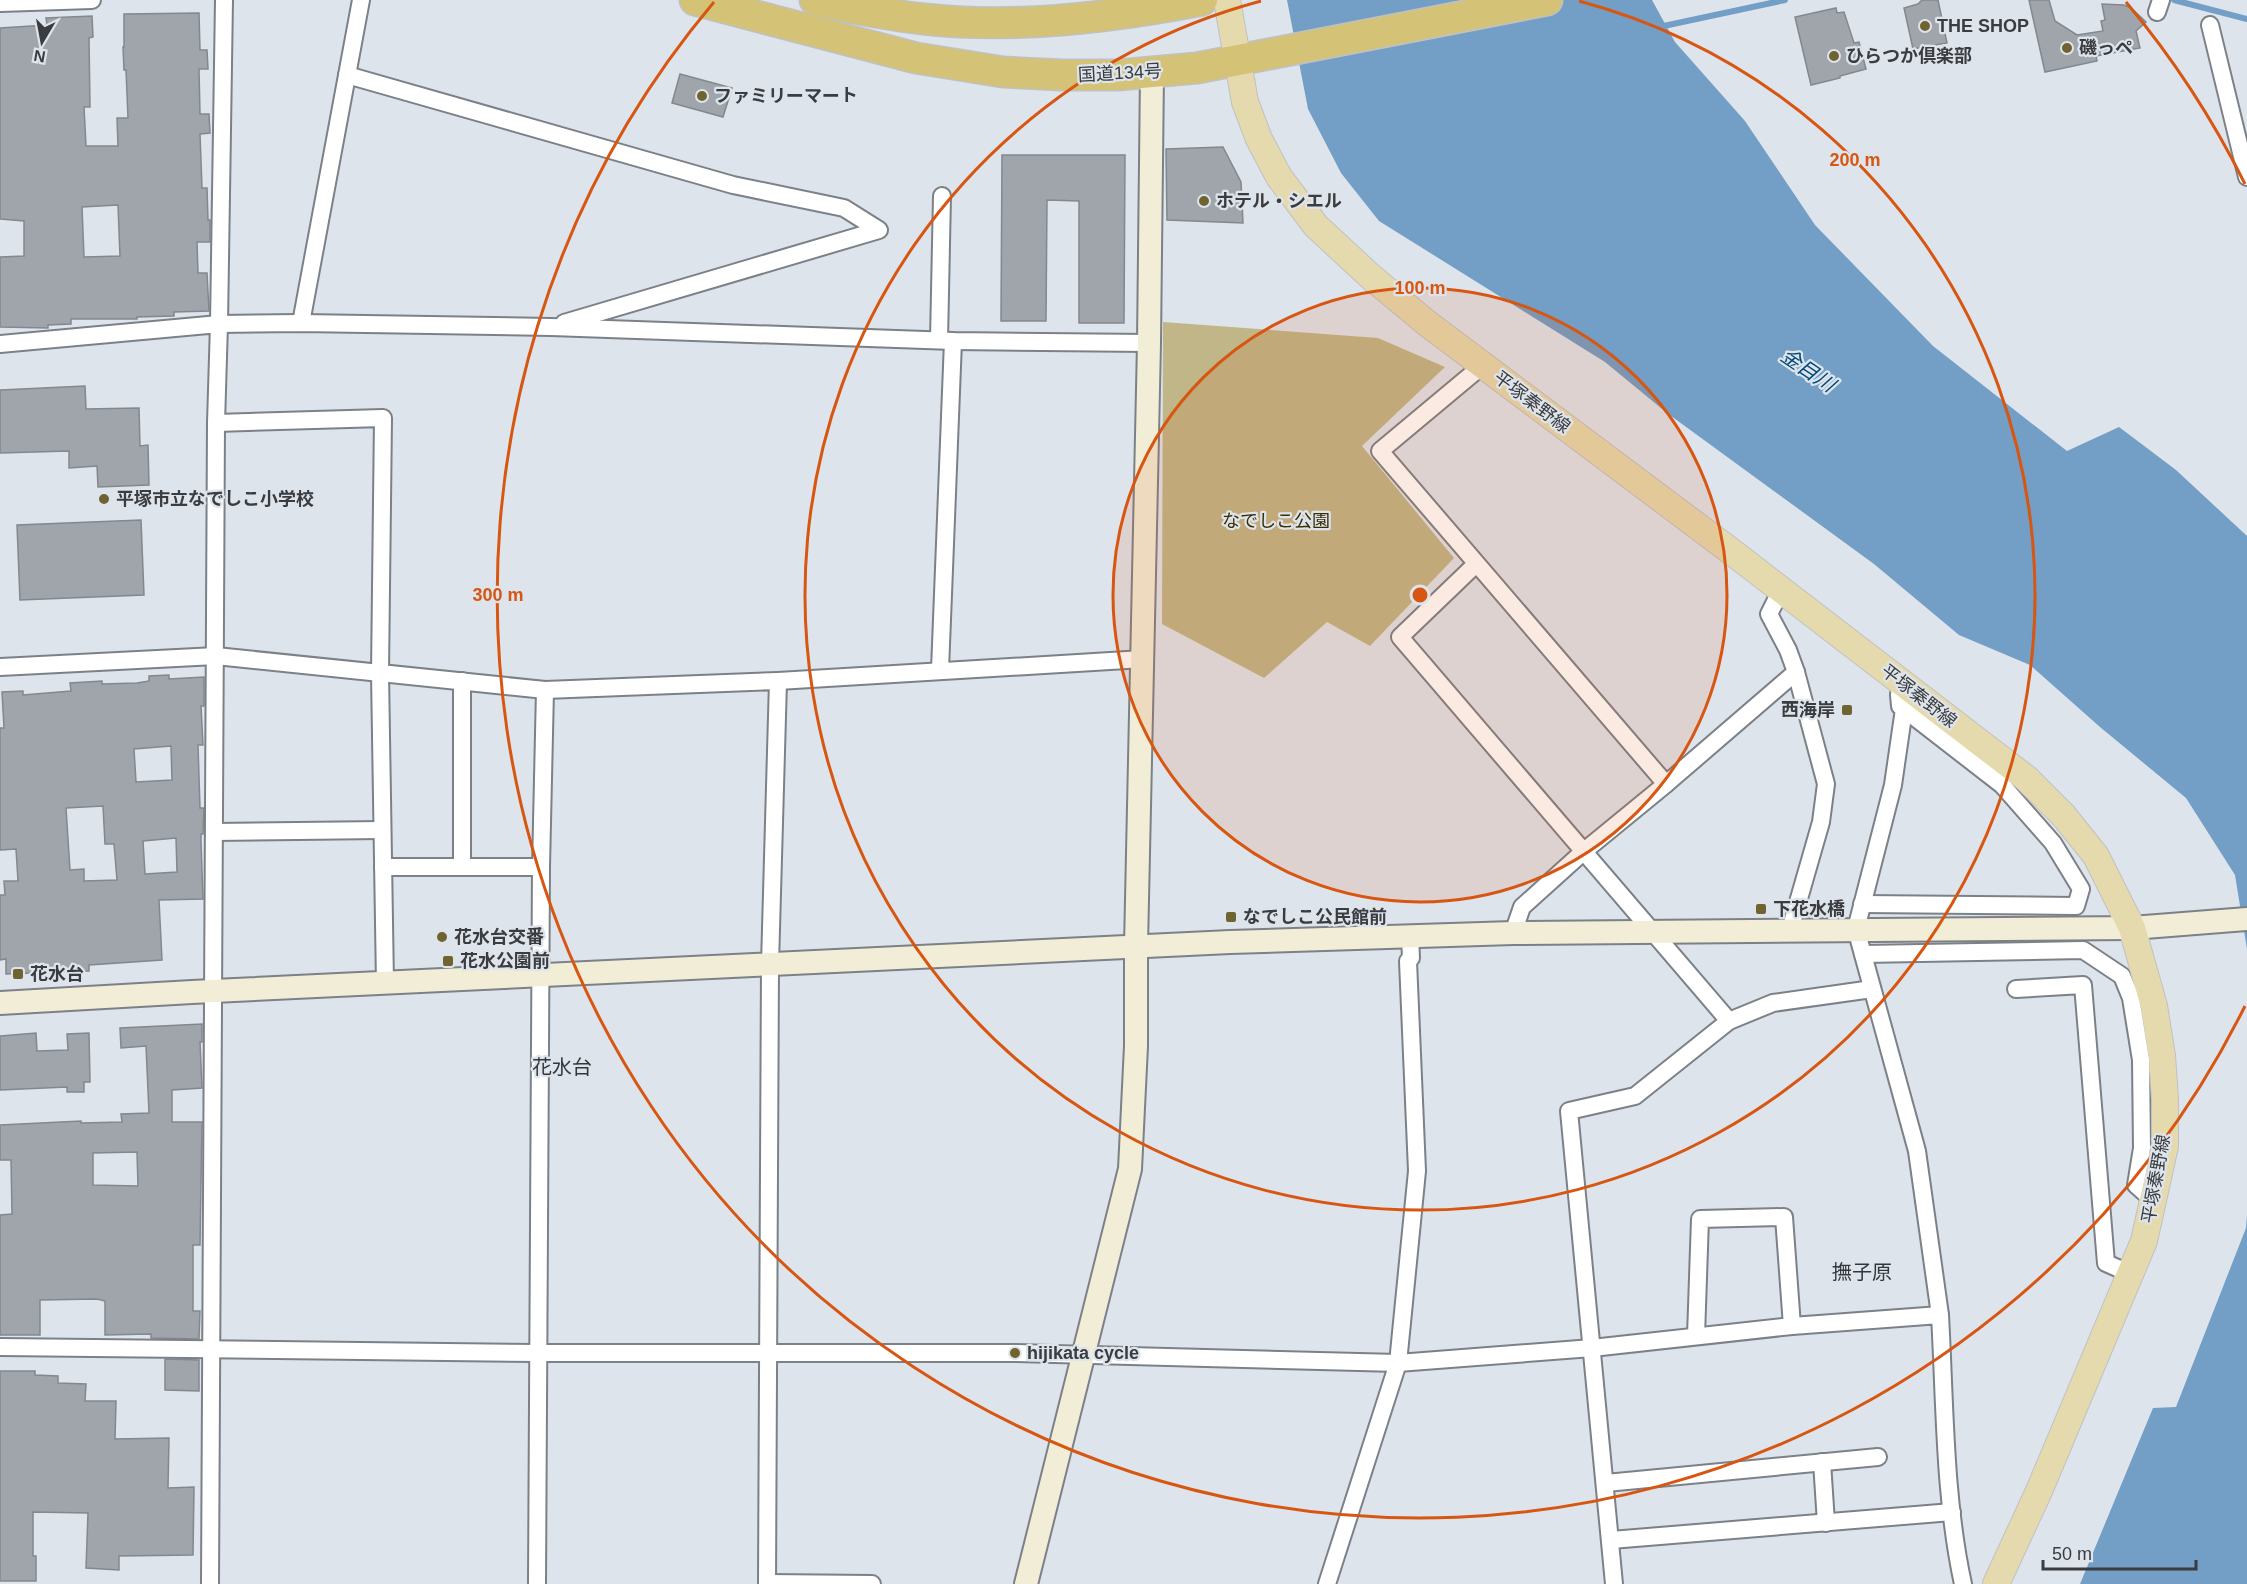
<svg xmlns="http://www.w3.org/2000/svg" width="2247" height="1584" font-family="Arial,'Noto Sans JP',sans-serif">
<style>
.green{fill:#c0b688}
.water{fill:#739ec5}
.lines{fill:none;stroke-linecap:round;stroke-linejoin:round}
.stream{stroke:#739ec5;stroke-width:6}
.building{fill:#9fa5ab;stroke:#82888e;stroke-width:1.5;fill-rule:evenodd}
.street-casing{stroke:#7b8187;stroke-width:20}
.secondary-casing{stroke:#7b8187;stroke-width:26}
.primary-casing{stroke:#c0c1c2;stroke-width:28}
.highway-casing{stroke:#c0c1c2;stroke-width:33}
.street{stroke:#fff;stroke-width:16}
.secondary{stroke:#f2edd6;stroke-width:22}
.primary{stroke:#e5daad;stroke-width:26}
.highway{stroke:#d4c276;stroke-width:30}
.ring{fill:none;stroke:#d75611;stroke-width:3}
.poi-dot{fill:#6f6330;stroke:#dee4eb;stroke-width:2}
.labels{text-anchor:middle;stroke-width:4.5;stroke-linejoin:round;paint-order:stroke}
.poi-label{font-size:18px;font-weight:bold;fill:#3a3c3f;stroke:#dee4eb;text-anchor:start}
.street-label{font-size:18px;fill:#3a3c3f;stroke:#dee4eb}
.park-label{font-size:18px;fill:#372d00;stroke:#dee4eb}
.water-label{font-size:20px;font-style:italic;fill:#004b7c;stroke:#dee4eb}
.neighbourhood-label{font-size:20px;fill:#32373c;stroke:#dee4eb}
.centre{fill:#d75611;stroke:#dee4eb;stroke-width:3}
.ring-label{font-size:18px;text-anchor:middle;font-weight:bold;fill:#d75611;stroke:#dee4eb;stroke-width:4.5;stroke-linejoin:round;paint-order:stroke}
</style>
<rect width="100%" height="100%" fill="#dee4eb"/>
<!-- green -->
<path class="green" d="M 1163,322 L 1378,338 L 1445,367 L 1362,446 L 1454,558 L 1370,646 L 1327,622 L 1264,678 L 1162,624 Z"/>
<!-- water -->
<g class="water">
<path d="M 1287,0 L 1652,0 L 1675,42 L 1745,121 L 1815,225 L 1933,346 L 2067,451 L 2119,427 L 2176,470 L 2247,536 L 2247,949 L 2235,875 L 2186,798 L 2100,727 L 2030,665 L 1959,635 L 1874,564 L 1667,413 L 1605,362 L 1379,221 L 1341,173 L 1308,109 Z"/>
<path d="M 2247,1215 L 2247,1584 L 2080,1584 L 2153,1408 L 2176,1407 L 2246,1228 Z"/>
</g>
<g class="lines">
<!-- stream -->
<g class="stream">
<path d="M 2174,0 L 2247,19"/>
<path d="M 1659,27 L 1785,0"/>
</g>
</g>
<!-- building -->
<g class="building">
<path d="M 1922,0 L 1938,0 L 1947,43 L 1913,49 L 1904,8 L 1918,4 Z"/>
<path d="M 2029,0 L 2049,0 L 2055,21 L 2077,35 L 2103,31 L 2101,21 L 2105,20 L 2102,4 L 2124,5 L 2131,8 L 2146,22 L 2136,31 L 2140,48 L 2096,56 L 2097,61 L 2045,72 Z"/>
<path d="M 1836,8 L 1837,13 L 1844,12 L 1854,43 L 1859,42 L 1866,69 L 1840,76 L 1840,78 L 1811,85 L 1795,17 Z"/>
<path d="M 199,13 L 200,50 L 207,50 L 208,69 L 199,69 L 200,114 L 209,114 L 210,133 L 200,134 L 202,188 L 207,188 L 208,220 L 210,220 L 210,242 L 197,242 L 198,273 L 207,273 L 209,311 L 174,312 L 174,316 L 137,317 L 137,319 L 71,319 L 71,324 L 48,325 L 48,328 L 0,327 L 0,257 L 24,256 L 24,221 L 0,219 L 0,28 L 47,25 L 46,18 L 92,16 L 93,37 L 89,38 L 90,107 L 84,107 L 86,146 L 118,146 L 117,118 L 128,118 L 126,70 L 124,70 L 123,47 L 124,47 L 124,14 ZM 118,205 L 120,256 L 84,257 L 82,207 Z"/>
<path d="M 680,74 L 732,88 L 723,117 L 672,103 Z"/>
<path d="M 1223,147 L 1241,182 L 1243,223 L 1167,220 L 1166,149 Z"/>
<path d="M 1002,155 L 1125,155 L 1124,323 L 1079,323 L 1079,201 L 1047,200 L 1046,321 L 1001,321 Z"/>
<path d="M 85,386 L 86,409 L 139,408 L 140,446 L 148,445 L 149,485 L 98,487 L 97,466 L 69,468 L 69,451 L 0,453 L 0,390 Z"/>
<path d="M 141,520 L 144,595 L 20,600 L 17,525 Z"/>
<path d="M 169,675 L 169,679 L 204,677 L 204,706 L 201,706 L 203,745 L 198,745 L 200,808 L 204,808 L 203,834 L 201,834 L 201,841 L 203,899 L 159,900 L 162,960 L 89,965 L 89,971 L 6,974 L 6,959 L 0,960 L 0,895 L 5,895 L 4,881 L 18,881 L 16,849 L 0,850 L 0,728 L 4,728 L 2,692 L 23,691 L 23,695 L 71,691 L 70,683 L 102,681 L 102,684 L 137,683 L 149,681 L 149,676 ZM 171,746 L 172,780 L 136,782 L 134,749 ZM 103,806 L 105,844 L 114,844 L 117,880 L 84,881 L 84,869 L 70,870 L 66,808 ZM 176,838 L 177,872 L 145,874 L 143,841 Z"/>
<path d="M 202,1024 L 202,1042 L 200,1042 L 202,1088 L 172,1090 L 172,1122 L 202,1122 L 200,1245 L 193,1245 L 193,1311 L 200,1311 L 199,1339 L 151,1338 L 151,1334 L 105,1335 L 105,1301 L 97,1299 L 40,1300 L 40,1335 L 0,1335 L 0,1215 L 12,1214 L 11,1160 L 0,1160 L 0,1125 L 81,1121 L 81,1123 L 122,1122 L 121,1114 L 149,1113 L 146,1046 L 121,1048 L 120,1028 ZM 137,1152 L 138,1186 L 93,1185 L 93,1153 Z"/>
<path d="M 36,1033 L 37,1051 L 68,1050 L 67,1034 L 89,1033 L 90,1082 L 84,1082 L 84,1092 L 67,1092 L 67,1087 L 0,1090 L 0,1036 Z"/>
<path d="M 165,1359 L 199,1360 L 199,1391 L 165,1390 Z"/>
<path d="M 0,1371 L 35,1371 L 35,1375 L 58,1376 L 58,1383 L 86,1384 L 85,1401 L 116,1401 L 115,1439 L 169,1438 L 168,1488 L 194,1487 L 193,1555 L 119,1556 L 119,1570 L 86,1568 L 88,1513 L 33,1512 L 33,1556 L 36,1556 L 36,1581 L 0,1581 Z"/>
</g>
<g class="lines">
<!-- street casing -->
<g class="street-casing">
<g id="street">
<path d="M 224,0 L 219,324 L 301,323 L 551,327 L 953,341 L 1149,343"/>
<path d="M 0,3 L 92,0"/>
<path d="M 2157,12 L 2161,0"/>
<path d="M 2210,25 L 2247,177"/>
<path d="M 347,75 L 733,185 L 844,208 L 879,230 L 564,323"/>
<path d="M 301,323 L 361,0"/>
<path d="M 939,340 L 942,196"/>
<path d="M 0,344 L 219,324 L 216,423 L 210,1584"/>
<path d="M 1483,365 L 1380,451 L 1666,784 L 1583,852 L 1522,907 L 1513,933"/>
<path d="M 216,423 L 383,418 L 380,673 L 385,984"/>
<path d="M 1476,564 L 1400,637 L 1729,1021"/>
<path d="M 1781,590 L 1769,614 L 1788,650 L 1796,672 L 1826,784 L 1821,822 L 1790,930"/>
<path d="M 0,667 L 216,656 L 545,690 L 778,681 L 1143,659"/>
<path d="M 940,670 L 953,341"/>
<path d="M 462,681 L 462,866"/>
<path d="M 1901,682 L 1899,695 L 1900,706 L 1904,709 L 1893,785 L 1856,929 L 1917,1151 L 1940,1315"/>
<path d="M 1666,784 L 1796,672"/>
<path d="M 214,832 L 382,830"/>
<path d="M 383,867 L 541,867"/>
<path d="M 1862,904 L 2076,906 L 2081,889 L 2053,843 L 2002,785 L 1904,709"/>
<path d="M 1863,954 L 2083,950 L 2122,976 L 2131,998 L 2141,1060 L 2142,1148 L 2136,1185 L 2154,1201"/>
<path d="M 2016,989 L 2083,985 L 2106,1263 L 2131,1274"/>
<path d="M 1696,1336 L 1700,1219 L 1784,1217 L 1792,1326"/>
<path d="M 0,1347 L 539,1353 L 1015,1353 L 1398,1363 L 1592,1348 L 1792,1326 L 1940,1315 C 1945,1404 1944,1497 1963,1584"/>
<path d="M 1822,1462 L 1826,1523"/>
<path d="M 1606,1483 L 1878,1457"/>
<path d="M 1611,1540 L 1952,1512"/>
<path d="M 767,1583 L 872,1584"/>
<path d="M 537,1584 L 541,867 L 545,690"/>
<path d="M 767,1584 L 770,964 L 778,681"/>
<path d="M 1327,1584 L 1398,1363 L 1417,1171 L 1408,961 L 1411,958 L 1410,936"/>
<path d="M 1614,1584 L 1569,1111 L 1635,1096 L 1729,1021 L 1773,1003 L 1872,989"/>
</g>
</g>
<!-- secondary casing -->
<g class="secondary-casing">
<g id="secondary">
<path d="M 0,1003 L 192,992 L 1230,942 L 1513,933 L 2132,928 L 2247,919"/>
<path d="M 1026,1584 L 1130,1169 L 1136,1046 L 1136,946 L 1149,343 L 1152,73"/>
</g>
</g>
<!-- primary casing -->
<g class="primary-casing">
<path id="primary" d="M 1227,0 L 1245,102 L 1259,139 L 1279,177 L 1316,226 L 1370,276 L 1428,324 L 1736,555 L 2026,778 L 2064,816 L 2096,856 L 2132,928 L 2154,1006 L 2162,1056 L 2165,1099 L 2165,1146 L 2144,1241 L 2039,1491 L 1996,1584"/>
</g>
<!-- highway casing -->
<g class="highway-casing">
<g id="highway">
<path d="M 695,0 L 916,58 L 1003,72 L 1062,75 L 1118,75 L 1197,68 L 1547,0"/>
<path d="M 815,0 C 851,8 887,15 924,19 C 1012,29 1115,17 1202,0"/>
</g>
</g>
<!-- street -->
<use href="#street" class="street"/>
<!-- secondary -->
<use href="#secondary" class="secondary"/>
<!-- primary -->
<use href="#primary" class="primary"/>
<!-- highway -->
<use href="#highway" class="highway"/>
</g>
<!-- distance rings -->
<circle cx="1420" cy="595" r="307" fill="#d75611" fill-opacity=".12"/>
<g class="ring">
<circle cx="1420" cy="595" r="307"/>
<path d="M1579 1A615 615 0 1 1 1261 1"/>
<path d="M2245 1006A922 922 0 1 1 714 2M2126 2A922 922 0 0 1 2245 184"/>
</g>
<!-- markers -->
<g class="poi-dot">
<circle cx="1925" cy="26" r="6"/>
<circle cx="2067" cy="48" r="6"/>
<circle cx="1834" cy="56" r="6"/>
<circle cx="702" cy="96" r="6"/>
<circle cx="1204" cy="201" r="6"/>
<circle cx="104" cy="499" r="6"/>
<rect x="1841" y="704" width="12" height="12" rx="3"/>
<rect x="1755" y="903" width="12" height="12" rx="3"/>
<rect x="1225" y="911" width="12" height="12" rx="3"/>
<circle cx="442" cy="937" r="6"/>
<rect x="442" y="955" width="12" height="12" rx="3"/>
<rect x="12" y="968" width="12" height="12" rx="3"/>
<circle cx="1015" cy="1353" r="6"/>
</g>
<g class="labels">
<!-- poi labels -->
<g class="poi-label">
<text x="1937" y="32">THE SHOP</text>
<text x="2079" y="54">磯っペ</text>
<text x="1846" y="62">ひらつか倶楽部</text>
<text x="714" y="102">ファミリーマート</text>
<text x="1216" y="207">ホテル・シエル</text>
<text x="116" y="505">平塚市立なでしこ小学校</text>
<text x="1835" y="716" text-anchor="end">西海岸</text>
<text x="1773" y="915">下花水橋</text>
<text x="1243" y="923">なでしこ公民館前</text>
<text x="454" y="943">花水台交番</text>
<text x="460" y="967">花水公園前</text>
<text x="30" y="980">花水台</text>
<text x="1027" y="1359">hijikata cycle</text>
</g>
<!-- street labels -->
<g class="street-label">
<text transform="translate(1120 73) rotate(-3)" y="6">国道134号</text>
<text transform="translate(1532 402) rotate(37)" y="6">平塚秦野線</text>
<text transform="translate(1919 696) rotate(38)" y="6">平塚秦野線</text>
<text transform="translate(2156 1179) rotate(-80)" y="6">平塚秦野線</text>
</g>
<!-- park labels -->
<g class="park-label">
<text x="1276" y="527">なでしこ公園</text>
</g>
<!-- water labels -->
<g class="water-label">
<text transform="translate(1808 370) rotate(34)" y="7">金目川</text>
</g>
<!-- neighbourhood labels -->
<g class="neighbourhood-label">
<text x="562" y="1074">花水台</text>
<text x="1862" y="1279">撫子原</text>
</g>
</g>
<circle cx="1420" cy="595" r="9" class="centre"/>
<g class="ring-label">
<text x="1855" y="166">200 m</text>
<text x="1420" y="294">100 m</text>
<text x="498" y="601">300 m</text>
</g>
<!-- north arrow -->
<g transform="translate(42 42) rotate(190)" stroke="#dee4eb" stroke-width="4.5" paint-order="stroke">
<path d="M0-4.5L10 22L0 15L-10 22Z" fill="#3a3c3f"/>
<text y="-9" font-size="16" font-weight="bold" text-anchor="middle" fill="#3a3c3f">N</text>
</g>
<!-- scale -->
<path d="M2043 1560v9h153v-9" fill="none" stroke="#3a3c3f" stroke-width="3"/>
<text x="2052" y="1560" font-size="18" fill="#3a3c3f" stroke="#dee4eb" stroke-width="4.5" paint-order="stroke">50 m</text>
</svg>
